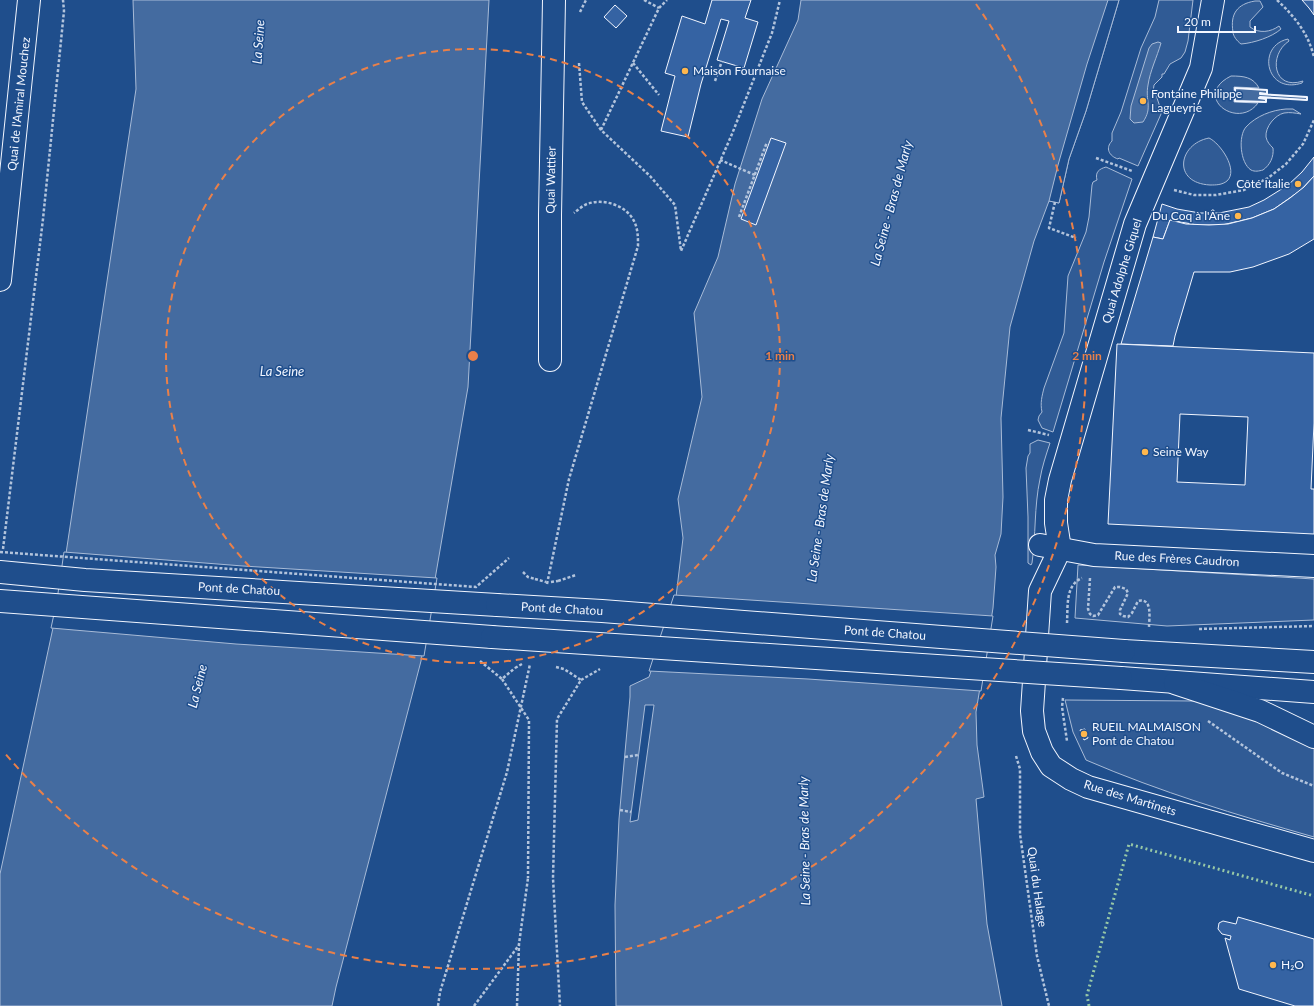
<svg xmlns="http://www.w3.org/2000/svg" width="1314" height="1006" font-family="Lato,sans-serif">
<style>
.green{fill:#305b95;stroke:#a8bbd7}
.water{fill:#446ba0;stroke:#a8bbd7}
.pier{fill:#1f4e8c;stroke:#a8bbd7}
.building{fill:#3563a3;stroke:#f2f6ff;fill-rule:evenodd}
.lines{fill:none;stroke-linecap:round;stroke-linejoin:round}
.minor-casing{stroke:#f2f6ff;stroke-width:24}
.secondary-casing{stroke:#f2f6ff;stroke-width:24}
.primary-casing{stroke:#f2f6ff;stroke-width:24}
.motorway-casing{stroke:#f2f6ff;stroke-width:24}
.path{stroke:#b3c4dc;stroke-width:2.5;stroke-dasharray:3 2;stroke-linecap:butt}
.minor{stroke:#1f4e8c;stroke-width:22}
.secondary{stroke:#1f4e8c;stroke-width:22}
.primary{stroke:#1f4e8c;stroke-width:22}
.motorway{stroke:#1f4e8c;stroke-width:22}
.primary-bridge-casing{stroke:#f2f6ff;stroke-width:24;stroke-linecap:butt}
.path-bridge{stroke:#b3c4dc;stroke-width:2.5;stroke-dasharray:3 2;stroke-linecap:butt}
.primary-bridge{stroke:#1f4e8c;stroke-width:22}
.hedge{stroke:#97c8a6;stroke-width:3;stroke-dasharray:2 3;stroke-linecap:butt}
.wall{stroke:#f2f6ff;stroke-width:2}
.ring{fill:none;stroke:#ea8049;stroke-width:2;stroke-dasharray:7 5}
.poi-dot{fill:#ffb74d;stroke:#1f4e8c;stroke-width:1.5}
.labels{text-anchor:middle;stroke-width:3;stroke-linejoin:round;paint-order:stroke}
.poi-label{font-size:12px;fill:#f2f6ff;stroke:#1f4e8c;text-anchor:start}
.street-label{font-size:12px;fill:#f2f6ff;stroke:#1f4e8c}
.water-label{font-size:13px;font-style:italic;fill:#f2f6ff;stroke:#1f4e8c}
.centre{fill:#ea8049;stroke:#1f4e8c;stroke-width:2}
.ring-label{font-size:12px;text-anchor:middle;font-weight:bold;fill:#ea8049;stroke:#1f4e8c;stroke-width:3;stroke-linejoin:round;paint-order:stroke}
</style>
<rect width="100%" height="100%" fill="#1f4e8c"/>
<!-- green -->
<g class="green">
<path d="M 1159,0 L 1193,0 L 1188,41 L 1185,52 L 1181,58 L 1170,64 L 1164,74 L 1162,74 L 1162,77 L 1154,85 L 1153,92 L 1155,92 L 1161,110 L 1161,114 L 1138,166 L 1119,158 L 1118,159 C 1109,156 1105,148 1112,141 L 1112,133 L 1121,112 L 1141,48 L 1155,17 Z"/>
<path d="M 1255,1 L 1260,1 L 1263,7 L 1250,21 L 1250,27 C 1259,34 1271,32 1279,26 L 1281,29 C 1272,37 1254,43 1241,44 C 1237,41 1233,36 1233,32 C 1230,14 1237,4 1255,1 Z"/>
<path d="M 1288,39 L 1289,41 C 1268,55 1273,91 1303,81 L 1302,83 C 1266,95 1256,46 1288,39 Z"/>
<path d="M 1231,76 C 1244,76 1253,77 1259,88 L 1234,87 L 1234,102 L 1258,103 C 1238,131 1191,96 1231,76 Z"/>
<path d="M 1286,109 L 1293,109 L 1301,114 C 1295,113 1290,112 1284,113 C 1275,115 1265,127 1266,137 C 1267,142 1270,145 1273,148 C 1274,157 1270,165 1263,170 C 1259,171 1255,172 1251,170 C 1240,163 1238,136 1246,127 C 1256,116 1272,110 1286,109 Z"/>
<path d="M 1209,138 C 1220,143 1239,170 1227,181 C 1222,185 1216,185 1210,185 C 1172,183 1178,144 1209,138 Z"/>
<path d="M 1106,167 L 1132,179 L 1104,262 L 1053,432 L 1042,428 L 1038,420 L 1039,416 L 1042,412 C 1040,403 1042,396 1044,388 L 1064,333 L 1068,276 L 1086,232 L 1089,217 L 1092,185 L 1093,182 L 1097,180 C 1095,172 1099,169 1106,167 Z"/>
<path d="M 1038,440 L 1050,443 C 1046,455 1042,467 1040,479 C 1034,507 1036,535 1032,563 L 1031,565 L 1028,563 L 1028,517 L 1026,468 L 1028,456 L 1030,453 L 1030,444 Z"/>
<path d="M 1078,565 L 1314,579 L 1314,620 L 1167,626 L 1075,618 Z"/>
<path d="M 1065,700 L 1195,701 L 1268,723 L 1314,746 L 1314,837 C 1237,815 1160,792 1086,760 L 1073,732 Z"/>
</g>
<!-- water -->
<g class="water">
<path d="M 133,0 L 489,0 L 468,387 L 421,661 L 336,987 L 332,1006 L 0,1006 L 0,874 L 59,600 L 136,89 Z"/>
<path d="M 801,0 L 1119,0 L 1086,111 L 1069,159 L 1059,203 L 1049,201 L 1034,241 L 1010,327 L 1001,418 L 1003,497 L 1001,534 L 995,555 L 996,567 L 993,608 L 976,712 L 977,745 L 984,797 L 976,799 L 987,924 L 1002,1006 L 616,1006 L 615,905 L 619,819 L 630,697 L 630,686 L 649,677 L 676,597 L 683,538 L 678,499 L 702,397 L 694,313 L 718,257 L 735,184 L 762,99 L 798,20 Z"/>
<path d="M 1158,42 L 1161,43 C 1157,57 1150,71 1148,85 C 1145,101 1153,107 1143,122 L 1134,123 L 1130,119 L 1131,106 L 1149,48 L 1152,44 Z"/>
<path d="M 1235,88 L 1267,90 L 1267,94 L 1260,93 L 1260,94 L 1307,97 L 1307,100 L 1260,97 L 1260,98 L 1266,99 L 1266,102 L 1235,101 Z"/>
</g>
<!-- pier -->
<g class="pier">
<path d="M 1108,0 L 1119,0 L 1086,111 L 1069,159 L 1059,203 L 1049,201 L 1058,165 L 1087,64 Z"/>
<path d="M 64,552 L 243,566 L 437,578 L 424,656 L 236,644 L 51,628 L 57,600 Z"/>
<path d="M 674,595 L 993,616 L 981,691 L 808,679 L 649,671 Z"/>
<path d="M 645,705 L 654,705 L 638,820 L 630,822 Z"/>
</g>
<!-- building -->
<g class="building">
<path d="M 712,0 L 751,0 L 745,18 L 758,22 L 744,68 L 717,60 L 729,21 L 721,19 L 701,84 L 688,137 L 661,131 L 675,76 L 665,73 L 682,16 L 705,24 Z"/>
<path d="M 1302,0 L 1314,0 L 1314,15 L 1309,8 Z"/>
<path d="M 615,5 L 627,16 L 616,28 L 604,17 Z"/>
<path d="M 771,138 L 786,143 L 756,225 L 741,219 Z"/>
<path d="M 1314,157 L 1314,176 L 1301,190 L 1274,209 L 1252,218 L 1222,225 L 1197,225 L 1170,220 L 1163,239 L 1153,237 L 1162,204 L 1177,209 L 1200,213 L 1219,213 L 1249,207 L 1264,200 L 1288,185 L 1302,172 Z"/>
<path d="M 1314,176 L 1314,239 L 1289,254 L 1253,267 L 1230,272 L 1194,272 L 1175,336 L 1173,346 L 1121,344 L 1153,237 L 1163,239 L 1170,220 L 1186,224 L 1209,225 L 1228,224 L 1252,218 L 1274,209 L 1290,198 L 1304,187 Z"/>
<path d="M 1117,344 L 1314,353 L 1314,423 L 1311,489 L 1314,489 L 1314,534 L 1108,524 ZM 1180,414 L 1248,417 L 1245,485 L 1177,482 Z"/>
<path d="M 1085,729 L 1088,738 L 1084,740 L 1080,730 Z"/>
<path d="M 1238,917 L 1314,939 L 1314,1006 L 1295,1006 L 1239,989 L 1225,938 L 1230,940 L 1231,936 L 1222,934 L 1218,929 L 1219,923 L 1223,921 L 1236,924 Z"/>
</g>
<g class="lines">
<!-- minor casing -->
<g class="minor-casing">
<g id="minor">
<path d="M 1213,0 L 1201,68 L 1135,224 L 1060,480 L 1056,500 L 1056,523 L 1060,549 L 1040,591 L 1032,711 L 1034,731 L 1042,752 L 1051,766 L 1071,779 L 1088,787 L 1314,851"/>
<path d="M 550,360 L 550,215 L 554,0"/>
<path d="M 1040,545 L 1094,555 L 1314,566"/>
</g>
</g>
<!-- secondary casing -->
<g class="secondary-casing">
<path id="secondary" d="M 0,280 L 29,0"/>
</g>
<!-- primary casing -->
<g class="primary-casing">
<g id="primary">
<path d="M 0,572 L 85,580 L 497,605"/>
<path d="M 0,601 L 492,637"/>
<path d="M 1124,651 L 1314,662"/>
<path d="M 1121,678 L 1314,692"/>
</g>
</g>
<!-- motorway casing -->
<g class="motorway-casing">
<path id="motorway" d="M 1175,683 L 1260,711 L 1314,737"/>
</g>
<!-- path -->
<g class="path">
<path d="M 644,0 L 659,8"/>
<path d="M 1277,0 C 1295,17 1308,33 1314,57"/>
<path d="M 580,12 L 586,0"/>
<path d="M 579,63 L 582,102 L 601,130 L 650,176 L 675,205 L 681,251 L 732,134 L 772,33 L 780,0"/>
<path d="M 633,63 L 659,95"/>
<path d="M 715,81 L 722,61"/>
<path d="M 601,130 L 659,8 L 667,0"/>
<path d="M 1096,158 L 1132,171"/>
<path d="M 720,160 L 755,175"/>
<path d="M 1174,190 L 1194,195 L 1216,195 L 1244,190 L 1268,178 L 1286,164 L 1303,144 L 1314,120"/>
<path d="M 1055,202 L 1049,228 L 1076,238"/>
<path d="M 739,217 L 767,142"/>
<path d="M 1028,430 L 1049,435"/>
<path d="M 3,549 L 43,219 L 64,11 L 63,0"/>
<path d="M 523,572 L 528,577 L 535,579"/>
<path d="M 1090,578 L 1088,609 L 1090,614 L 1093,616 L 1098,615 L 1115,587 L 1120,587 L 1126,589 L 1128,593 L 1120,610 L 1120,614 L 1123,616 L 1128,617 L 1132,613 L 1138,601 C 1153,597 1149,618 1149,628"/>
<path d="M 558,581 L 576,575"/>
<path d="M 547,584 L 569,479 L 638,246 C 638,237 638,229 634,221 C 626,205 603,198 587,204 C 582,206 578,210 574,213"/>
<path d="M 1067,623 C 1068,607 1065,585 1082,578"/>
<path d="M 1199,629 L 1314,626"/>
<path d="M 480,661 L 502,679 L 515,668"/>
<path d="M 556,667 L 564,669 L 581,680 L 557,719 L 553,878 L 560,1006"/>
<path d="M 1063,698 L 1062,707 L 1067,741"/>
<path d="M 1208,721 L 1282,773 L 1314,786"/>
<path d="M 1016,756 L 1020,769 L 1020,834 L 1037,956 L 1049,1006"/>
<path d="M 625,757 L 638,755"/>
<path d="M 620,810 L 631,812"/>
<path d="M 438,1006 L 440,992 L 507,772 L 530,664"/>
<path d="M 474,1006 L 519,945"/>
<path d="M 517,1006 L 519,944 L 528,878"/>
</g>
<!-- minor -->
<use href="#minor" class="minor"/>
<!-- secondary -->
<use href="#secondary" class="secondary"/>
<!-- primary -->
<use href="#primary" class="primary"/>
<!-- motorway -->
<use href="#motorway" class="motorway"/>
<!-- primary-bridge casing -->
<g class="primary-bridge-casing">
<g id="primary-bridge">
<path d="M 497,605 L 602,611 L 1124,651"/>
<path d="M 492,637 L 1121,678"/>
</g>
</g>
<!-- path-bridge -->
<g class="path-bridge">
<path d="M 0,552 L 476,587 L 509,558"/>
<path d="M 535,579 L 546,582"/>
<path d="M 551,582 L 558,581"/>
<path d="M 515,668 L 522,664"/>
<path d="M 502,679 L 529,720 L 528,878"/>
<path d="M 581,680 L 600,669"/>
</g>
<!-- primary-bridge -->
<use href="#primary-bridge" class="primary-bridge"/>
<!-- hedge -->
<path class="hedge" d="M 1089,1006 L 1087,995 L 1129,844 L 1314,896"/>
<!-- wall -->
<path class="wall" d="M 1235,88 L 1267,90 L 1267,94 L 1260,93 L 1260,94 L 1307,97 L 1307,100 L 1260,97 L 1259,98 L 1266,99 L 1266,102 L 1235,101 Z"/>
</g>
<!-- distance rings -->
<g class="ring">
<circle cx="473" cy="356" r="307"/>
<path d="M976 4A614 614 0 0 1 3 751"/>
</g>
<!-- markers -->
<g class="poi-dot">
<circle cx="685" cy="71" r="4"/>
<circle cx="1143" cy="101" r="4"/>
<circle cx="1298" cy="184" r="4"/>
<circle cx="1238" cy="216" r="4"/>
<circle cx="1145" cy="452" r="4"/>
<circle cx="1084" cy="734" r="4"/>
<circle cx="1273" cy="965" r="4"/>
</g>
<g class="labels">
<!-- poi labels -->
<g class="poi-label">
<text x="693" y="75">Maison Fournaise</text>
<text x="1151" y="98">Fontaine Philippe<tspan x="1151" dy="14">Lagueyrie</tspan></text>
<text x="1290" y="188" text-anchor="end">Côté Italie</text>
<text x="1230" y="220" text-anchor="end">Du Coq à l'Âne</text>
<text x="1153" y="456">Seine Way</text>
<text x="1092" y="731">RUEIL MALMAISON<tspan x="1092" dy="14">Pont de Chatou</tspan></text>
<text x="1281" y="969">H₂O</text>
</g>
<!-- street labels -->
<g class="street-label">
<text transform="translate(19 104) rotate(-84)" y="4">Quai de l'Amiral Mouchez</text>
<text transform="translate(551 180) rotate(-89)" y="4">Quai Wattier</text>
<text transform="translate(1122 271) rotate(-73)" y="4">Quai Adolphe Giquel</text>
<text transform="translate(1177 559) rotate(3)" y="4">Rue des Frères Caudron</text>
<text transform="translate(239 589) rotate(3)" y="4">Pont de Chatou</text>
<text transform="translate(562 609) rotate(3)" y="4">Pont de Chatou</text>
<text transform="translate(885 633) rotate(4)" y="4">Pont de Chatou</text>
<text transform="translate(1130 798) rotate(17)" y="4">Rue des Martinets</text>
<text transform="translate(1037 887) rotate(82)" y="4">Quai du Halage</text>
</g>
<!-- water labels -->
<g class="water-label">
<text transform="translate(258 42) rotate(-86)" y="5">La Seine</text>
<text transform="translate(891 203) rotate(-75)" y="5">La Seine - Bras de Marly</text>
<text x="282" y="376">La Seine</text>
<text transform="translate(820 518) rotate(-82)" y="5">La Seine - Bras de Marly</text>
<text transform="translate(197 686) rotate(-76)" y="5">La Seine</text>
<text transform="translate(804 841) rotate(-91)" y="5">La Seine - Bras de Marly</text>
</g>
</g>
<circle cx="473" cy="356" r="6" class="centre"/>
<g class="ring-label">
<text x="780" y="360">1 min</text>
<text x="1087" y="360">2 min</text>
</g>
<!-- scale -->
<path d="M1178 26v6h77v-6" fill="none" stroke="#f2f6ff" stroke-width="2"/>
<text x="1184" y="26" font-size="12" fill="#f2f6ff" stroke="#1f4e8c" stroke-width="3" paint-order="stroke">20 m</text>
</svg>
